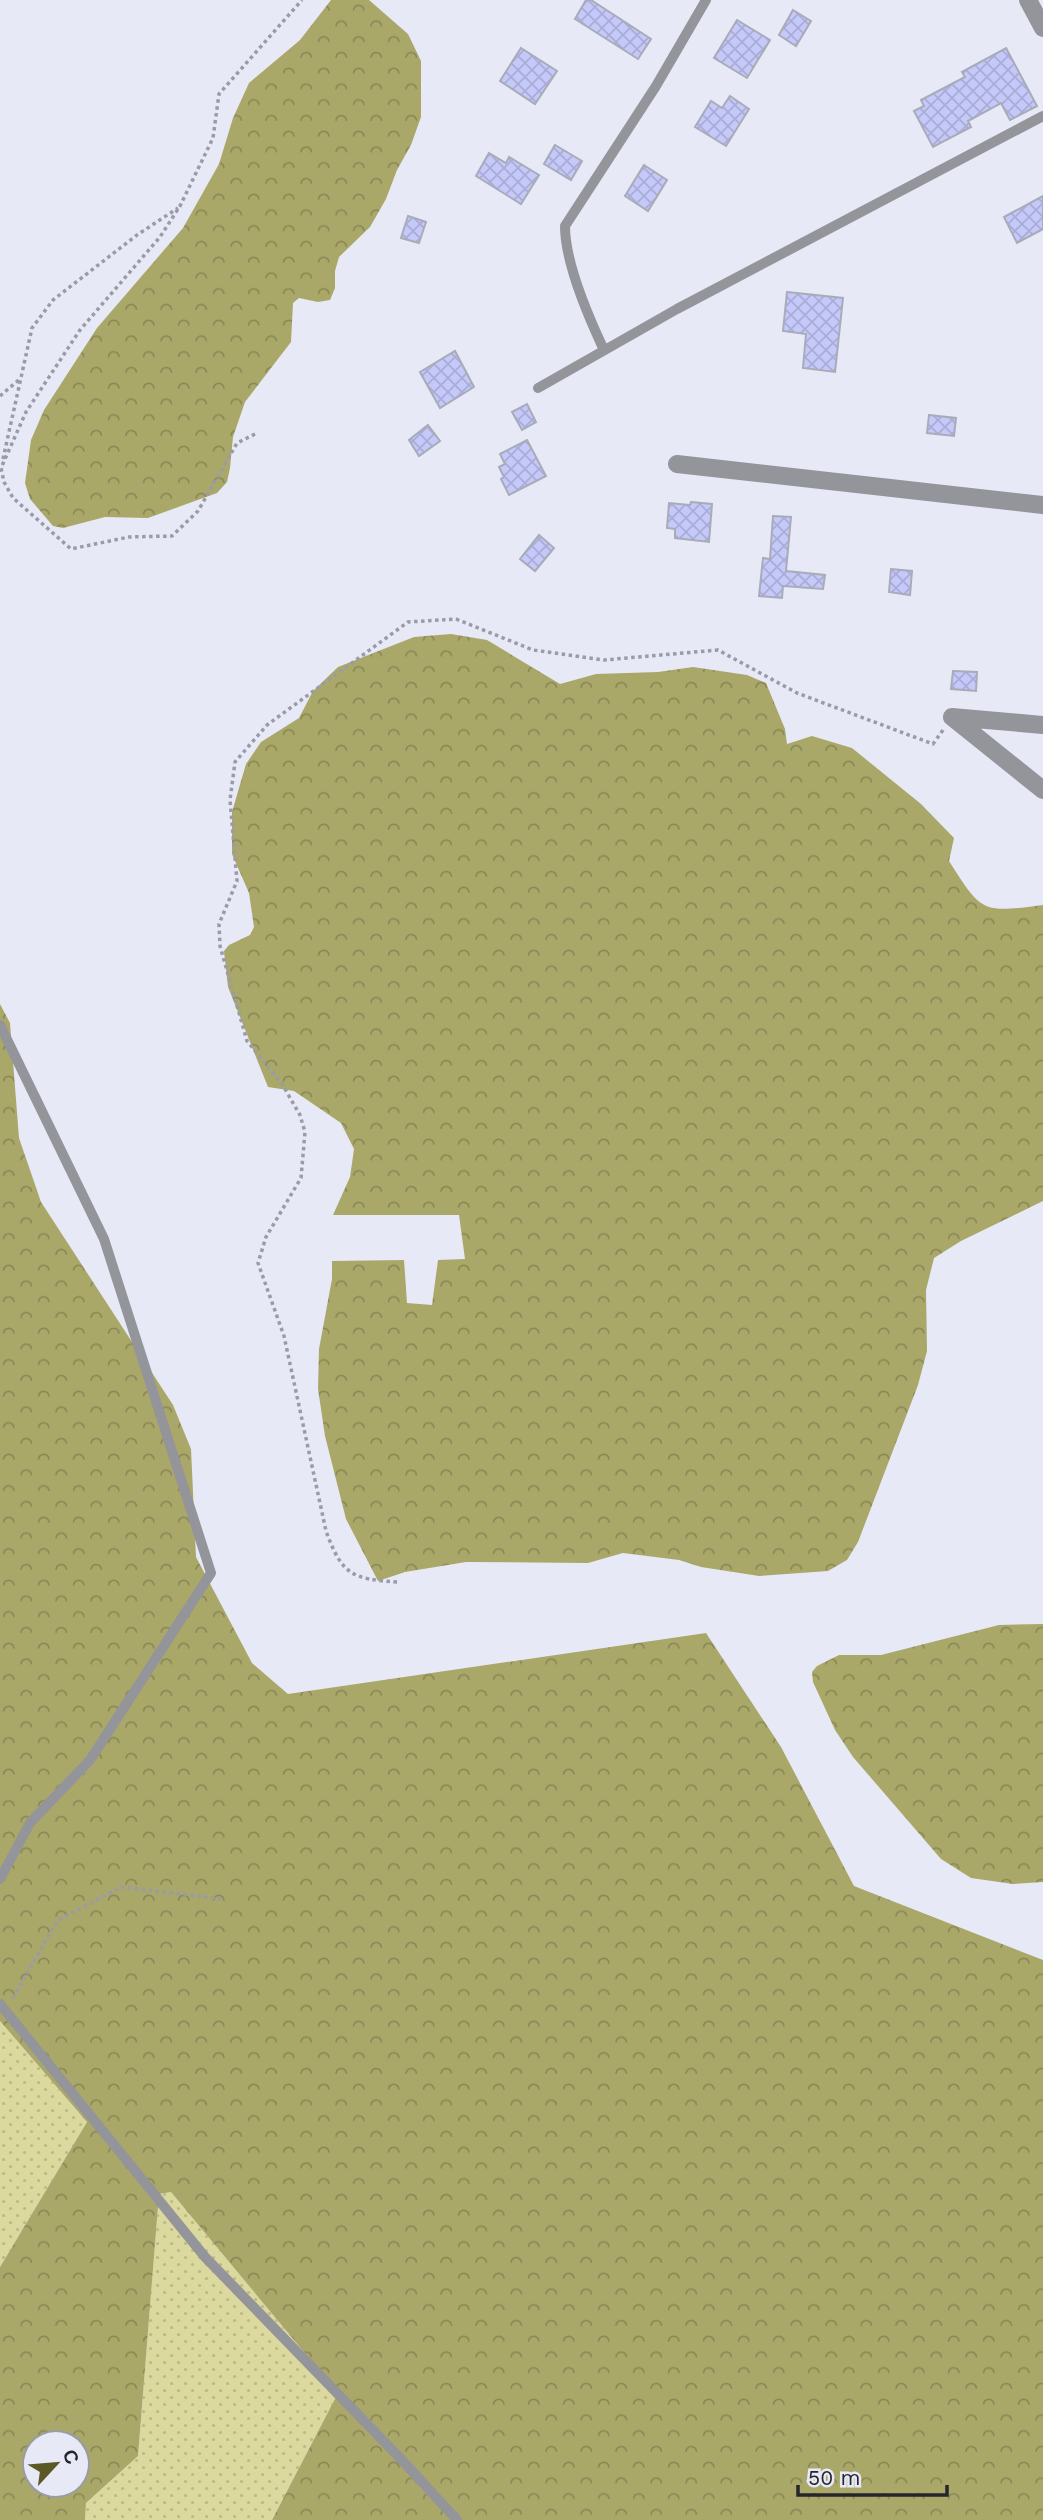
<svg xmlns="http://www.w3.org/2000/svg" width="1043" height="2520" font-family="'Work Sans',sans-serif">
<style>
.grass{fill:url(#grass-dots)}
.forest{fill:url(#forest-crowns);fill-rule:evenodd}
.building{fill:url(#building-cross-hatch);stroke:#a9abb9;stroke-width:2}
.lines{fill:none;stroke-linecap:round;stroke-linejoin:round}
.path{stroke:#9a9ba6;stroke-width:3.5;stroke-dasharray:3.5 3.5;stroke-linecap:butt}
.lane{stroke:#94959b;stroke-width:10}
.street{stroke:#94959b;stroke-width:18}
</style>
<defs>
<pattern id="grass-dots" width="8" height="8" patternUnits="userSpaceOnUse" patternTransform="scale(1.75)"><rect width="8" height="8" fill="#dbd99d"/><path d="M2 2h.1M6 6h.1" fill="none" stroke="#bcba87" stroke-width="1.8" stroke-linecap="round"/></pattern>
<pattern id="forest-crowns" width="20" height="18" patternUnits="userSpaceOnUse" patternTransform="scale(1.75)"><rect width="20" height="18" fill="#aaa869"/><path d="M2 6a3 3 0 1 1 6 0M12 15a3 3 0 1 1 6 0" fill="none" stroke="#8a8957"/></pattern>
<pattern id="building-cross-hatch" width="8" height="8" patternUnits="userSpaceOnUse" patternTransform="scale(1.75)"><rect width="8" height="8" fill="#c5c9f9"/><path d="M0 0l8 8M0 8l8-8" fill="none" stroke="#a9acd6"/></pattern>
</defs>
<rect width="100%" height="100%" fill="#e7e9f7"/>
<!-- grass -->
<g class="grass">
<path d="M 0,2021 L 87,2122 L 0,2267 Z"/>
<path d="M 171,2192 L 338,2393 L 272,2520 L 85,2520 L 86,2503 L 138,2456 L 159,2194 Z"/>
</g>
<!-- forest -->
<g class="forest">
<path d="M 331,0 L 369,0 L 408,34 L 421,61 L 421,117 L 411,145 L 397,170 L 386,199 L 370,227 L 339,257 L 335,271 L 335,288 L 330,300 L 318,302 L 299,298 L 293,303 L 291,342 L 245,402 L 233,437 L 230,468 L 227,482 L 217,493 L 148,518 L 105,517 L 63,528 L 53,526 L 30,499 L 25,483 L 31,440 L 44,410 L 97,328 L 183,228 L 219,164 L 233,118 L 249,83 L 300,40 Z"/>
<path d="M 451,634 L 487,640 L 560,684 L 596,674 L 658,672 L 693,667 L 747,675 L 766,683 L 785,729 L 787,744 L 812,736 L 852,748 L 921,804 L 954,838 L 949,861 C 982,913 982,913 1043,905 L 1043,1201 L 961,1241 L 934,1258 L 926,1290 L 927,1351 L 918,1385 L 858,1542 L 847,1560 L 828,1571 L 759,1576 L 701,1567 L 679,1560 L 623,1553 L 588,1563 L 466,1562 L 405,1572 L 378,1581 L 346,1519 L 325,1436 L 318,1389 L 319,1349 L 332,1279 L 332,1261 L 404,1260 L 407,1303 L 432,1305 L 438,1260 L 465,1259 L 459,1215 L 333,1215 L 350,1177 L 354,1149 L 341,1123 L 294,1091 L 268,1087 L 228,987 L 224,951 L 229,945 L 250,935 L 254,927 L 249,893 L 232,854 L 232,812 L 246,764 L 261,742 L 299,718 L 313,691 L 338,667 L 414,637 Z"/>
<path d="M 0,1004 L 10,1023 L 19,1138 L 41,1202 L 173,1405 L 191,1449 L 196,1557 L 252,1663 L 288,1694 L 706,1633 L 781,1747 L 854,1886 L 1043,1960 L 1043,2520 L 272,2520 L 338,2393 L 171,2192 L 159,2194 L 138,2456 L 86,2503 L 85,2520 L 0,2520 L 0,2267 L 87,2122 L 0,2021 ZM 35,2443 L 77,2443 L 77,2485 L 35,2485 Z"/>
<path d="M 1043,1624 L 1043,1882 L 1013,1884 L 971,1878 L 941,1859 L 853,1757 L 835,1730 L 813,1682 L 812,1672 L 817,1666 L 839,1655 L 881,1655 L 999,1625 Z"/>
</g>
<!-- building -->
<g class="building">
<path d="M 586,0 L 591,0 L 651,39 L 638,59 L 575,19 Z"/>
<path d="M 793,10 L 811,21 L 796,46 L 779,35 Z"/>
<path d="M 737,20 L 770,40 L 747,78 L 714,58 Z"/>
<path d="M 521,48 L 557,71 L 535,104 L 500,81 Z"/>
<path d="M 1006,48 L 1037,106 L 1010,120 L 1001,103 L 968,121 L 971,127 L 933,147 L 914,111 L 924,106 L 921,100 L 965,77 L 962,72 Z"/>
<path d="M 730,96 L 749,109 L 726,146 L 695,127 L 711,101 L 722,108 Z"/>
<path d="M 555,145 L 582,161 L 571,180 L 544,164 Z"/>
<path d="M 489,153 L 506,163 L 509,157 L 539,175 L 521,204 L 476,176 Z"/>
<path d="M 644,165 L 667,180 L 648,211 L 625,196 Z"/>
<path d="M 1043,196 L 1043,229 L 1017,243 L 1004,217 Z"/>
<path d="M 408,216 L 426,222 L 419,243 L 401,238 Z"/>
<path d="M 787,292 L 843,298 L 835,372 L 803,368 L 806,334 L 783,331 Z"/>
<path d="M 455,351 L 474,387 L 440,408 L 420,372 Z"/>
<path d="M 527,404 L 536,422 L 522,430 L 512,412 Z"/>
<path d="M 929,415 L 956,418 L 954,436 L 927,433 Z"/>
<path d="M 428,425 L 440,441 L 419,456 L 409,440 Z"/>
<path d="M 527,440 L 546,476 L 509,495 L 501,479 L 504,477 L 499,467 L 505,464 L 500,454 Z"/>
<path d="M 691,502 L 712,504 L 709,542 L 675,538 L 675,529 L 667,528 L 669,503 L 690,505 Z"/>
<path d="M 773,516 L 791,517 L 786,571 L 825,575 L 823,589 L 783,586 L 782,598 L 759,596 L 763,558 L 770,559 Z"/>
<path d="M 539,535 L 554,548 L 535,571 L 520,559 Z"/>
<path d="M 891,569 L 912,571 L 910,595 L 889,592 Z"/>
<path d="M 953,671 L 977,672 L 976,691 L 951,689 Z"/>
</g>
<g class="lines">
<!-- path -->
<g class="path">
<path d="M 0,396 L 20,379"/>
<path d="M 255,434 L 237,443 L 198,511 L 172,536 L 129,537 L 71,549 L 13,498 L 4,482 L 1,468 L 26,412 L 80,330 L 160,237 L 180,206 L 213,138 L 219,94 L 302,0"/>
<path d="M 3,459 L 32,328 L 53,300 L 137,235 L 178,208"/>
<path d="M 397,1582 C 352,1579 342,1575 326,1531 L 284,1336 L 258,1263 L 266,1237 L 301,1178 L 305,1132 L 300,1115 L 282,1084 L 247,1041 L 220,946 L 219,924 L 237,881 L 230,800 L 235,762 L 267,725 L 408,622 L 456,619 L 533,650 L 604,660 L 718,650 L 797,693 L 933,744 L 943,730"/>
<path d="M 13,1998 L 57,1921 L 121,1887 L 223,1899"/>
</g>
<!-- lane -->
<g class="lane">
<path d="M 604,350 C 588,316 565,263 565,226 L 656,86 L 706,0"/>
<path d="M 538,388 L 677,309 L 1043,116"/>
<path d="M 0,1025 L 104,1239 L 211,1573 L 90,1760 L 30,1823 L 0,1879"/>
<path d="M 0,2004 L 205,2257 L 400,2458 L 457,2520"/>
</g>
<!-- street -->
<g class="street">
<path d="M 1028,0 L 1043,28"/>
<path d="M 677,464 L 1043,505"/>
<path d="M 1043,725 L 952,717 L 1043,790"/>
</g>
</g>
<!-- north arrow -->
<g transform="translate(56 2464) rotate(64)"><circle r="33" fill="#e7e9f7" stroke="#999ba5" stroke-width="2"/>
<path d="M0-5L12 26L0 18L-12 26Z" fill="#5a5825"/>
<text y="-10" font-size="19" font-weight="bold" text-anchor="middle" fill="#25252b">С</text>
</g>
<!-- scale -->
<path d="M798 2485v10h149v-10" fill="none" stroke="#25252b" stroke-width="3.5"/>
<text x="808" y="2485" font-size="21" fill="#25252b" stroke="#e7e9f7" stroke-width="5" paint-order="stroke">50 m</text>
</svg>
